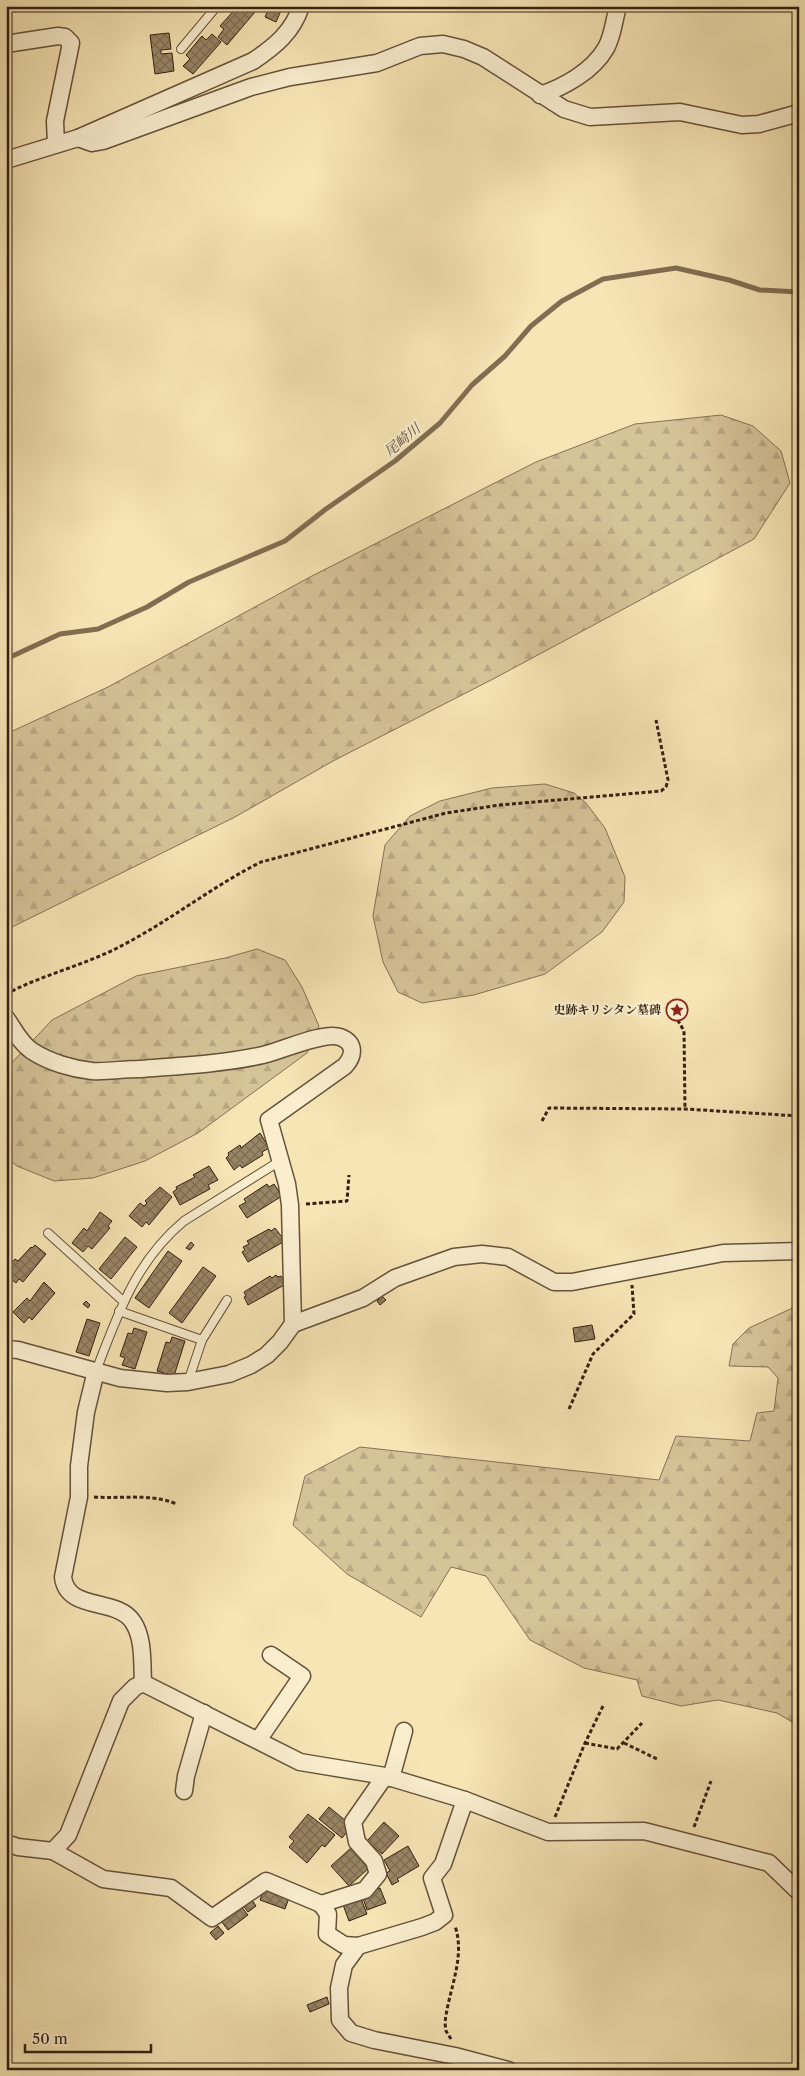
<svg xmlns="http://www.w3.org/2000/svg" width="805" height="2076" font-family="'Libre Caslon Text','Noto Serif JP',serif">
<style>
.forest{fill:url(#forest-firs);stroke:#857255}
.lines{fill:none;stroke-linecap:round;stroke-linejoin:round}
.stream{stroke:#816e52;stroke-width:5}
.building{fill:url(#building-cross-hatch);stroke:#342011}
.service-casing{stroke:#65513a;stroke-width:10}
.minor-casing{stroke:#65513a;stroke-width:19}
.path{stroke:#342011;stroke-width:3;stroke-dasharray:4 2.5;stroke-linecap:butt}
.service{stroke:#faeecf;stroke-width:8}
.minor{stroke:#faeecf;stroke-width:16}
.labels{text-anchor:middle;stroke-width:4.5;stroke-linejoin:round;paint-order:stroke}
.poi-label{font-size:12px;font-weight:bold;fill:#342011;stroke:#faeecf;text-anchor:end}
.water-label{font-size:14px;font-style:italic;fill:#614e37;stroke:#faeecf}
</style>
<defs>
<pattern id="forest-firs" width="22" height="20" patternUnits="userSpaceOnUse" patternTransform="scale(1.25)"><rect width="22" height="20" fill="#d6c499"/><path d="M5 1l3.5 6h-7zM16 11l3.5 6h-7z" fill="#b8a883"/></pattern>
<pattern id="building-cross-hatch" width="8" height="8" patternUnits="userSpaceOnUse" patternTransform="scale(1.25)"><rect width="8" height="8" fill="#998666"/><path d="M0 0l8 8M0 8l8-8" fill="none" stroke="#7e6d53"/></pattern>
</defs>
<rect width="100%" height="100%" fill="#f7e5b5"/>
<filter id="stains"><feTurbulence type="fractalNoise" baseFrequency=".004" numOctaves="4"/><feColorMatrix values="0 0 0 0 .2 0 0 0 0 .09 0 0 0 0 .02 0 0 0 .5 -.17"/></filter>
<radialGradient id="worn" r=".72"><stop offset=".6" stop-color="#630" stop-opacity="0"/><stop offset="1" stop-color="#630" stop-opacity=".3"/></radialGradient>
<!-- forest -->
<g class="forest">
<path d="M 721,415 L 753,426 L 781,451 L 790,483 L 754,539 L 495,678 L 333,761 L 235,817 L 6,930 L 6,734 L 108,687 L 310,577 L 536,462 L 635,424 Z"/>
<path d="M 545,784 L 574,793 L 586,803 L 605,828 L 625,877 L 624,902 L 602,932 L 545,974 L 474,995 L 422,1003 L 398,992 L 383,962 L 373,916 L 385,845 L 410,816 L 440,801 L 492,788 Z"/>
<path d="M 257,949 L 285,960 L 302,987 L 319,1026 L 307,1053 L 198,1133 L 145,1161 L 93,1178 L 54,1181 L 17,1166 L 6,1157 L 6,1069 L 52,1020 L 136,976 L 225,958 Z"/>
<path d="M 799,1305 L 799,1726 L 777,1713 L 718,1700 L 681,1706 L 642,1696 L 637,1680 L 584,1668 L 530,1640 L 486,1576 L 451,1567 L 421,1617 L 347,1574 L 293,1525 L 305,1476 L 360,1447 L 659,1480 L 676,1436 L 750,1441 L 757,1413 L 774,1411 L 778,1378 L 768,1367 L 729,1366 L 733,1344 L 749,1328 Z"/>
</g>
<g class="lines">
<!-- stream -->
<path class="stream" d="M 6,659 L 60,634 L 98,629 L 147,607 L 189,582 L 285,541 L 326,509 L 395,461 L 440,423 L 472,385 L 505,356 L 531,326 L 562,301 L 603,279 L 676,268 L 729,280 L 760,290 L 799,292"/>
</g>
<!-- building -->
<g class="building">
<path d="M 244,6 L 248,6 L 255,12 L 227,45 L 218,37 L 224,29 L 220,26 L 237,7 L 241,10 Z"/>
<path d="M 266,6 L 283,6 L 276,22 L 265,17 L 269,8 Z"/>
<path d="M 169,33 L 171,49 L 161,50 L 161,54 L 172,53 L 174,71 L 155,74 L 150,35 Z"/>
<path d="M 212,34 L 221,42 L 193,74 L 183,66 L 190,59 L 186,55 L 202,36 L 206,40 Z"/>
<path d="M 260,1133 L 269,1148 L 262,1152 L 263,1155 L 242,1168 L 240,1165 L 234,1170 L 226,1158 L 229,1155 L 228,1153 L 240,1145 L 241,1148 Z"/>
<path d="M 209,1166 L 218,1180 L 208,1185 L 210,1189 L 180,1205 L 173,1192 L 177,1189 L 176,1187 L 195,1177 L 193,1175 Z"/>
<path d="M 267,1184 L 269,1187 L 274,1184 L 282,1196 L 247,1218 L 239,1206 L 246,1202 L 244,1199 Z"/>
<path d="M 160,1187 L 172,1197 L 149,1225 L 146,1222 L 142,1227 L 129,1216 L 140,1203 L 144,1206 L 147,1203 L 145,1201 Z"/>
<path d="M 100,1212 L 112,1221 L 108,1226 L 110,1228 L 92,1249 L 88,1246 L 83,1252 L 72,1243 L 84,1228 L 87,1231 Z"/>
<path d="M 275,1228 L 285,1241 L 248,1262 L 242,1252 L 245,1250 L 243,1247 L 249,1244 L 247,1241 L 269,1229 L 271,1231 Z"/>
<path d="M 125,1237 L 137,1247 L 111,1279 L 99,1269 Z"/>
<path d="M 191,1242 L 194,1245 L 190,1250 L 186,1248 Z"/>
<path d="M 35,1245 L 46,1254 L 23,1282 L 19,1279 L 16,1283 L 6,1275 L 6,1269 L 15,1259 L 18,1261 L 31,1247 L 32,1248 Z"/>
<path d="M 168,1251 L 182,1261 L 149,1308 L 135,1298 Z"/>
<path d="M 203,1267 L 216,1276 L 182,1323 L 169,1313 Z"/>
<path d="M 276,1275 L 278,1277 L 281,1276 L 286,1284 L 248,1305 L 244,1297 L 246,1296 L 244,1292 L 270,1276 L 272,1278 Z"/>
<path d="M 44,1282 L 55,1293 L 32,1320 L 29,1317 L 24,1323 L 13,1312 L 27,1298 L 30,1301 Z"/>
<path d="M 382,1296 L 386,1300 L 380,1305 L 377,1301 Z"/>
<path d="M 86,1301 L 90,1305 L 88,1308 L 83,1304 Z"/>
<path d="M 87,1319 L 100,1323 L 89,1356 L 76,1352 Z"/>
<path d="M 592,1325 L 595,1339 L 575,1342 L 573,1328 Z"/>
<path d="M 134,1328 L 147,1332 L 135,1369 L 122,1365 L 125,1358 L 120,1356 L 128,1333 L 132,1334 Z"/>
<path d="M 172,1337 L 185,1341 L 174,1376 L 157,1371 L 166,1342 L 170,1343 Z"/>
<path d="M 329,1807 L 346,1821 L 344,1822 L 350,1828 L 342,1838 L 319,1819 Z"/>
<path d="M 308,1814 L 335,1835 L 325,1847 L 322,1845 L 307,1863 L 289,1847 L 294,1841 L 289,1837 Z"/>
<path d="M 384,1822 L 399,1836 L 382,1854 L 367,1841 Z"/>
<path d="M 408,1846 L 419,1866 L 397,1879 L 399,1881 L 392,1885 L 386,1873 L 390,1871 L 384,1860 Z"/>
<path d="M 352,1847 L 370,1867 L 349,1886 L 331,1866 Z"/>
<path d="M 265,1886 L 290,1895 L 285,1909 L 260,1900 Z"/>
<path d="M 380,1888 L 386,1903 L 367,1910 L 362,1895 Z"/>
<path d="M 360,1896 L 367,1914 L 349,1921 L 342,1902 Z"/>
<path d="M 250,1897 L 256,1906 L 248,1912 L 242,1904 Z"/>
<path d="M 240,1905 L 248,1915 L 228,1930 L 221,1921 Z"/>
<path d="M 218,1926 L 224,1933 L 216,1940 L 210,1933 Z"/>
<path d="M 327,1997 L 329,2004 L 310,2012 L 307,2005 Z"/>
</g>
<g class="lines">
<!-- service casing -->
<g class="service-casing">
<g id="service">
<path d="M 181,49 L 217,6"/>
<path d="M 48,1233 L 123,1301"/>
<path d="M 119,1311 L 202,1340"/>
<path d="M 96,1371 C 118,1314 135,1262 184,1221 L 280,1161"/>
<path d="M 188,1382 L 202,1340 L 227,1300"/>
</g>
</g>
<!-- minor casing -->
<g class="minor-casing">
<g id="minor">
<path d="M 6,44 L 58,36 L 65,37 L 71,43 L 55,121 L 56,144"/>
<path d="M 540,95 C 564,87 593,71 606,48 C 613,36 614,20 618,6"/>
<path d="M 78,138 L 92,143 L 103,141 L 251,87 L 290,77 L 377,63 L 420,46 L 443,44 L 464,49 L 483,57 L 564,109 L 590,117 L 680,112 L 742,125 L 759,124 L 799,113"/>
<path d="M 6,160 L 78,138 L 253,61 C 274,47 293,32 301,6"/>
<path d="M 6,1018 C 14,1029 20,1043 32,1051 C 49,1062 72,1069 92,1071 C 107,1072 123,1069 138,1069 C 180,1066 222,1064 263,1055 C 281,1051 324,1031 340,1037 C 356,1043 354,1056 345,1066 L 269,1120 L 287,1184 L 290,1205 L 293,1324 L 280,1342 L 267,1355 L 251,1365 L 229,1374 L 188,1382 L 167,1383 L 120,1378 L 18,1350 L 6,1349"/>
<path d="M 293,1324 L 363,1298 L 395,1278 L 454,1257 L 482,1254 L 508,1257 L 554,1282 L 572,1282 L 723,1253 L 799,1251"/>
<path d="M 96,1371 L 86,1412 L 79,1466 L 79,1497 L 63,1577 C 67,1612 117,1597 133,1622 C 144,1638 142,1664 143,1683"/>
<path d="M 259,1739 L 302,1676 L 271,1655"/>
<path d="M 391,1778 L 404,1731"/>
<path d="M 184,1791 L 186,1776 L 204,1713"/>
<path d="M 465,1800 L 548,1832 L 644,1831 L 769,1863 L 799,1892"/>
<path d="M 6,1843 L 18,1847 L 53,1851 L 68,1835 L 121,1701 L 135,1687 L 143,1683 L 300,1762 L 385,1776 L 465,1800 L 443,1864 L 432,1878 L 444,1915 L 435,1922 L 422,1927 L 358,1946 L 344,1965 L 339,1988 L 340,2020 L 351,2033 L 374,2040 L 455,2056 L 508,2070"/>
<path d="M 53,1851 L 103,1879 L 171,1888 L 212,1918 L 266,1881 L 321,1904 L 365,1890 L 378,1874 L 374,1861 L 357,1842 L 353,1822 L 385,1776"/>
<path d="M 321,1904 L 328,1914 L 327,1934 L 344,1945 L 358,1946"/>
</g>
</g>
<!-- path -->
<g class="path">
<path d="M 6,994 C 44,974 86,965 123,945 C 171,920 213,886 261,862 L 446,813 L 500,805 L 661,791 L 666,787 L 668,780 L 656,720"/>
<path d="M 668,1003 L 684,1031 L 685,1109"/>
<path d="M 542,1121 L 549,1108 L 685,1109 L 799,1116"/>
<path d="M 306,1204 L 347,1201 L 349,1175"/>
<path d="M 569,1409 L 593,1354 L 634,1314 L 632,1285"/>
<path d="M 94,1497 C 123,1499 149,1493 177,1504"/>
<path d="M 585,1743 L 617,1749 L 642,1723"/>
<path d="M 624,1743 L 659,1760"/>
<path d="M 555,1817 L 585,1743 L 603,1706"/>
<path d="M 694,1827 L 711,1781"/>
<path d="M 451,2039 L 446,2031 L 445,2023 C 448,1991 466,1958 455,1926"/>
</g>
<!-- service -->
<use href="#service" class="service"/>
<!-- minor -->
<use href="#minor" class="minor"/>
</g>
<!-- icons -->
<defs>
<g id="sight-ring" transform="scale(1.125)"><circle r="9.5" fill="#faeecf" stroke="#8f2418" stroke-width="1.5"/><path d="M0-6L1.8-2.2L6-1.7L2.9 1.2L3.7 5.4L0 3.3L-3.7 5.4L-2.9 1.2L-6-1.7L-1.8-2.2Z" fill="#8f2418"/></g>
</defs>
<g fill-rule="evenodd">
<use href="#sight-ring" x="677" y="1010"/>
</g>
<g class="labels">
<!-- poi labels -->
<g class="poi-label">
<text x="661" y="1014">史跡キリシタン墓碑</text>
</g>
<!-- water labels -->
<g class="water-label">
<text transform="translate(402 440) rotate(-40)" y="5">尾崎川</text>
</g>
</g>
<!-- margin -->
<rect width="805" height="2076" fill="none" stroke="#f7e5b5" stroke-width="25"/>
<rect x="8" y="8" width="790" height="2061" fill="none" stroke="#342011" stroke-width="2.5"/>
<rect x="12" y="12" width="780" height="2051" fill="none" stroke="#342011"/>
<!-- scale -->
<path d="M25 2044v8h126v-8" fill="none" stroke="#342011" stroke-width="2.5"/>
<text x="32" y="2044" font-size="15" fill="#342011" stroke="#faeecf" stroke-width="4" paint-order="stroke">50 m</text>
<rect width="100%" height="100%" filter="url(#stains)"/>
<rect width="100%" height="100%" fill="url(#worn)"/>
</svg>
